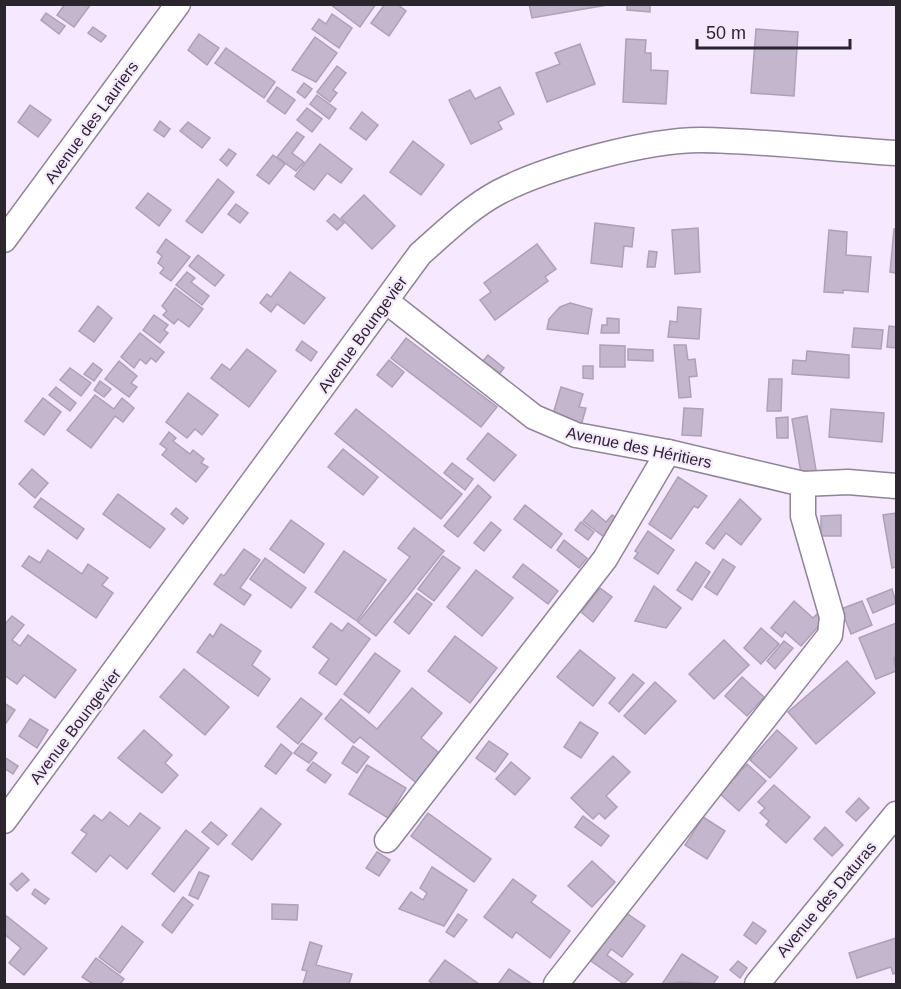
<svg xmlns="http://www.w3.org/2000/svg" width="901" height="989" font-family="Helvetica,sans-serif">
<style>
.building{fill:#c4b7cd;stroke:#aea1b6;stroke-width:1.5}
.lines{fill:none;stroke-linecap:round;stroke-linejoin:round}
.minor-casing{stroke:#908499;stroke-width:27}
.minor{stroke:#fff;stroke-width:24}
.labels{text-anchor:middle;stroke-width:4.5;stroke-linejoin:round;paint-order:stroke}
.street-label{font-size:16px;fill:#2b262e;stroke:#f6e8ff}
</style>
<rect width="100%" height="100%" fill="#f6e8ff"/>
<!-- building -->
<g class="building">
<path d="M 65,4 L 91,4 L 74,27 L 57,15 Z"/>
<path d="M 330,4 L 376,4 L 360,27 Z"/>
<path d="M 385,4 L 397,4 L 406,11 L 389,36 L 371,23 Z"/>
<path d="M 529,4 L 607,4 L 607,5 L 532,18 Z"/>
<path d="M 627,4 L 650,4 L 650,12 L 627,10 Z"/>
<path d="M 46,13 L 65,26 L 59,34 L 41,20 Z"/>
<path d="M 332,14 L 352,28 L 339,48 L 312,29 L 319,19 L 326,24 Z"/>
<path d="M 93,27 L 106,36 L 101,42 L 88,33 Z"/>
<path d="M 756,29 L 798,32 L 794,96 L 751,93 Z"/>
<path d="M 199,34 L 219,48 L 207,65 L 188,50 Z"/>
<path d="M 315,37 L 337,53 L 316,82 L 292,70 Z"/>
<path d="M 626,39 L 646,40 L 645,53 L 651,53 L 651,70 L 668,71 L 666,104 L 623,102 Z"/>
<path d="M 580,44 L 595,84 L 547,102 L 536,73 L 560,64 L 555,53 Z"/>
<path d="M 226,48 L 275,82 L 264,98 L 215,63 Z"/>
<path d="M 337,66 L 346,73 L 333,90 L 337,93 L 330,102 L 317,92 Z"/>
<path d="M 304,83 L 312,89 L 305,98 L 297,92 Z"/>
<path d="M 277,87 L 295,100 L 285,114 L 267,101 Z"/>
<path d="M 500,87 L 514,114 L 498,122 L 502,129 L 471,144 L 449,100 L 470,90 L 475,99 Z"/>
<path d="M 317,95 L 336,109 L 329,119 L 310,104 Z"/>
<path d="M 30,105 L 51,120 L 38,137 L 18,122 Z"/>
<path d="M 307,108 L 322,119 L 312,132 L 297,120 Z"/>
<path d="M 362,112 L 378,125 L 366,140 L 350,128 Z"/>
<path d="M 160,121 L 170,129 L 164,137 L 154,130 Z"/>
<path d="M 188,122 L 210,138 L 202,148 L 180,131 Z"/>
<path d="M 297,132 L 304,137 L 292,153 L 304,162 L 296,171 L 277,157 Z"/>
<path d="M 413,141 L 444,165 L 421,195 L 390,172 Z"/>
<path d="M 320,144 L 352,169 L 341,183 L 327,173 L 314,190 L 295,176 Z"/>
<path d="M 229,149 L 236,154 L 227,166 L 220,160 Z"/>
<path d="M 273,155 L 285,164 L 269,184 L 257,175 Z"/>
<path d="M 218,179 L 234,192 L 202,233 L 186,221 Z"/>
<path d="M 148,193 L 171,210 L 159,226 L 136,208 Z"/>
<path d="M 364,195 L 395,226 L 372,249 L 341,218 Z"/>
<path d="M 236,204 L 248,213 L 240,223 L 228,214 Z"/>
<path d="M 334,214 L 344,223 L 337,230 L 327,221 Z"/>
<path d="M 595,223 L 634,228 L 632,247 L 624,246 L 622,267 L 591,263 Z"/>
<path d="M 698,228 L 700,272 L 675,274 L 672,230 Z"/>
<path d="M 894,229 L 896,229 L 896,273 L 890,272 Z"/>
<path d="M 829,230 L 847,232 L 846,255 L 871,257 L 868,292 L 843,290 L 843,293 L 824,292 Z"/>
<path d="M 166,239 L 190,257 L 171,281 L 160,273 L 164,268 L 158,263 L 162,256 L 157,252 Z"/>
<path d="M 537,244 L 556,269 L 545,277 L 548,281 L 495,320 L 480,300 L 491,292 L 484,283 Z"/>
<path d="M 649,251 L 657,252 L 655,267 L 647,267 Z"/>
<path d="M 198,255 L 224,275 L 215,286 L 189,266 Z"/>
<path d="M 187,272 L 195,278 L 191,282 L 209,296 L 202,305 L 176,285 Z"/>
<path d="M 290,272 L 325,298 L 304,324 L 277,304 L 271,312 L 260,303 L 267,294 L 271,297 Z"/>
<path d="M 175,288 L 203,309 L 189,327 L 178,319 L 174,324 L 163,315 L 167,311 L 162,306 Z"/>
<path d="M 570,303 L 592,309 L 588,334 L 547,329 L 549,319 L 560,307 Z"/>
<path d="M 98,306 L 112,318 L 94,342 L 79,331 Z"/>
<path d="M 678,307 L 701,309 L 699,339 L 668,337 L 670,321 L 677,322 Z"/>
<path d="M 154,315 L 168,325 L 164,330 L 168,333 L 160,343 L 143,330 Z"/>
<path d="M 607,318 L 619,319 L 619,333 L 601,333 L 602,325 L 607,325 Z"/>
<path d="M 889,326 L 896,327 L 896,348 L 887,347 Z"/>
<path d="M 854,328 L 883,330 L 881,349 L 852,347 Z"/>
<path d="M 140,333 L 164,352 L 156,362 L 151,358 L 146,364 L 140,359 L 134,368 L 121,357 Z"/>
<path d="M 406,338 L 497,407 L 481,427 L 391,358 Z"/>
<path d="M 302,341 L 317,352 L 311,361 L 296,350 Z"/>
<path d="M 600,345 L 625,346 L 625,367 L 600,367 Z"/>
<path d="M 674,345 L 686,345 L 688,360 L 695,359 L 697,376 L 689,377 L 691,397 L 679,398 Z"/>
<path d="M 247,349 L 276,371 L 249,407 L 211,378 L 222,364 L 230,370 Z"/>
<path d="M 628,349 L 653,350 L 653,361 L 628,360 Z"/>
<path d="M 807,351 L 849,355 L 849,378 L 792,374 L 793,360 L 806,361 Z"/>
<path d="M 488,355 L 504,368 L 495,380 L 478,367 Z"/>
<path d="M 389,360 L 404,372 L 392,387 L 377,375 Z"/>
<path d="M 119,361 L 137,376 L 131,383 L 137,387 L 129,397 L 105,379 Z"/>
<path d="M 93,363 L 102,370 L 94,381 L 84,374 Z"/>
<path d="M 583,366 L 593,366 L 593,379 L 583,378 Z"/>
<path d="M 70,368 L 91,383 L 81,396 L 60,380 Z"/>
<path d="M 769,379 L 782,379 L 781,411 L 767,411 Z"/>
<path d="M 100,381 L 111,389 L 104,397 L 94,390 Z"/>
<path d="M 56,387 L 76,403 L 70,411 L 49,395 Z"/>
<path d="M 561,387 L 583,394 L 579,407 L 586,408 L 580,429 L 551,421 Z"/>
<path d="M 188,393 L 218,415 L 202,435 L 195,429 L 187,438 L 166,422 Z"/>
<path d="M 95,395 L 114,409 L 122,398 L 134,408 L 123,422 L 115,416 L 91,448 L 67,430 Z"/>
<path d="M 43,398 L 61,412 L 44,435 L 25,421 Z"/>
<path d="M 684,408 L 703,409 L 701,436 L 682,435 Z"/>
<path d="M 356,409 L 462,494 L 441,519 L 335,434 Z"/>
<path d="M 831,409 L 884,413 L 882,442 L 829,437 Z"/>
<path d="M 807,416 L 817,476 L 802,479 L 792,419 Z"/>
<path d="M 788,417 L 788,438 L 777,438 L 776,418 Z"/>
<path d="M 169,432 L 176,438 L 173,441 L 190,454 L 193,450 L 204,459 L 201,463 L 208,467 L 196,482 L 162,455 L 167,449 L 160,444 Z"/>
<path d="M 488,433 L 516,455 L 494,481 L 467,459 Z"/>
<path d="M 343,449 L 378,477 L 363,495 L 328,467 Z"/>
<path d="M 452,463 L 473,479 L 465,490 L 444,473 Z"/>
<path d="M 32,469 L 48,483 L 35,498 L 19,484 Z"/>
<path d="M 678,477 L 707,496 L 698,508 L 694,506 L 671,539 L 649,524 Z"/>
<path d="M 478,485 L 491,497 L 458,537 L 444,526 Z"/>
<path d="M 118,494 L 165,529 L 150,548 L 103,514 Z"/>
<path d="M 41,498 L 84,529 L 77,539 L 34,507 Z"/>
<path d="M 740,499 L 761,519 L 741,545 L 726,533 L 714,549 L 706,543 Z"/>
<path d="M 525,505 L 562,534 L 551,548 L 514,519 Z"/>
<path d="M 176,508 L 188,518 L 183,524 L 171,514 Z"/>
<path d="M 592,510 L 606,522 L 612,515 L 618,519 L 604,537 L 583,521 Z"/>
<path d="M 896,513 L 896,567 L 892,568 L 883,515 Z"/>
<path d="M 841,515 L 841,536 L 821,536 L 821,516 Z"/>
<path d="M 291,520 L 324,544 L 304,573 L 270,549 Z"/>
<path d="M 491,522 L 501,530 L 484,551 L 474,543 Z"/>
<path d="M 581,522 L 594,532 L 588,540 L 575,530 Z"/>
<path d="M 414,528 L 444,551 L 376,636 L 358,622 L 410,557 L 398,548 Z"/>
<path d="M 648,531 L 674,550 L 658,574 L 634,558 L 638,553 L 635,551 Z"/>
<path d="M 564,540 L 587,558 L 579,568 L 557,550 Z"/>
<path d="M 244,549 L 260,560 L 240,588 L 251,595 L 244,605 L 214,584 L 221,574 L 224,576 Z"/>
<path d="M 48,550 L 82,574 L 88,564 L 108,578 L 102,585 L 113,593 L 96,618 L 22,566 L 29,556 L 40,563 Z"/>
<path d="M 344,551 L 386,580 L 357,621 L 315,592 Z"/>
<path d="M 443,556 L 460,568 L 434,601 L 418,589 Z"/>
<path d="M 265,558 L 306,588 L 291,608 L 250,579 Z"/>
<path d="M 723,559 L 735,567 L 717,595 L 705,587 Z"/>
<path d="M 696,562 L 710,572 L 692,600 L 677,590 Z"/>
<path d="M 523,564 L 558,591 L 548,604 L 513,577 Z"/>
<path d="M 476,570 L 513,598 L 482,636 L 447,607 Z"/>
<path d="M 654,586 L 681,608 L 666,628 L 635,621 Z"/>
<path d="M 600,588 L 612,597 L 593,622 L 581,612 Z"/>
<path d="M 892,589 L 896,603 L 873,613 L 867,599 Z"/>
<path d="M 417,593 L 432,604 L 409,634 L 394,622 Z"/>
<path d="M 794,601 L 813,618 L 818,613 L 825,619 L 801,646 L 785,632 L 782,637 L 771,628 Z"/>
<path d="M 862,601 L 872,625 L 851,634 L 841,609 Z"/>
<path d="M 12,616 L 24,625 L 12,640 L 20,646 L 28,635 L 76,670 L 55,698 L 24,675 L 17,684 L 4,675 L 4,625 Z"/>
<path d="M 331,623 L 342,631 L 348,623 L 370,639 L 336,685 L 319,673 L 329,659 L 313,647 Z"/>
<path d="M 896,623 L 896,657 L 894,658 L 896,671 L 876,679 L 859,638 Z"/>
<path d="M 221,624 L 261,651 L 252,665 L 270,679 L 258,696 L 197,652 L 210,634 L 213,637 Z"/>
<path d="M 761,628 L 779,644 L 761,664 L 744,648 Z"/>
<path d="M 455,636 L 497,668 L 470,703 L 428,671 Z"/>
<path d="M 724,640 L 749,665 L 714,699 L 689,674 Z"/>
<path d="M 784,641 L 793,648 L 775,669 L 767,661 Z"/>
<path d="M 580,650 L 615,678 L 593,706 L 557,677 Z"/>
<path d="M 375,653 L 400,671 L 369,713 L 344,694 Z"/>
<path d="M 847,661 L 875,693 L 816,744 L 788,712 Z"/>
<path d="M 184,669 L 229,707 L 205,735 L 160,697 Z"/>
<path d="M 633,674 L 644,683 L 619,712 L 609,703 Z"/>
<path d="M 742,677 L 764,697 L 747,716 L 725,696 Z"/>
<path d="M 655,682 L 676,701 L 645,734 L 624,716 Z"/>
<path d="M 412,688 L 442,713 L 421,738 L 443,756 L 419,785 L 360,737 L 354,743 L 325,719 L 341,699 L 377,729 Z"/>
<path d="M 301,698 L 322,714 L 298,744 L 277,727 Z"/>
<path d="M 4,703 L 15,710 L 4,726 Z"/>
<path d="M 30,719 L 48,730 L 37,748 L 19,736 Z"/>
<path d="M 580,722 L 598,733 L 581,758 L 564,747 Z"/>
<path d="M 144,730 L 172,755 L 165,763 L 178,775 L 162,793 L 118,758 Z"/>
<path d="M 777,730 L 797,748 L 770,778 L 750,760 Z"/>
<path d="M 489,741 L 508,754 L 495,772 L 476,758 Z"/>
<path d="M 302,743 L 317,753 L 309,763 L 294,753 Z"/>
<path d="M 281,744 L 292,753 L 276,774 L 265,766 Z"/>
<path d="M 353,746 L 369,757 L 357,773 L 342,763 Z"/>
<path d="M 613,756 L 630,772 L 606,796 L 617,807 L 605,819 L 599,813 L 593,819 L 571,798 Z"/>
<path d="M 4,757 L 18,766 L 13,774 L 4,768 Z"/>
<path d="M 313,762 L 331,775 L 325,783 L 307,770 Z"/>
<path d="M 511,762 L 530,778 L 515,795 L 496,779 Z"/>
<path d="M 747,764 L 766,781 L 739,811 L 720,794 Z"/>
<path d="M 367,765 L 406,788 L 388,818 L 349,794 Z"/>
<path d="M 774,785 L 810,817 L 786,843 L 766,825 L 769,821 L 760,813 L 765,808 L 758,802 Z"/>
<path d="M 859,798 L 869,808 L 856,821 L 846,812 Z"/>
<path d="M 261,808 L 281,824 L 252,860 L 232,844 Z"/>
<path d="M 110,812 L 129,827 L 140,813 L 160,828 L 127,869 L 110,855 L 96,872 L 72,853 L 87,834 L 81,830 L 94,815 L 102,821 Z"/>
<path d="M 428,813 L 491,859 L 474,882 L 411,836 Z"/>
<path d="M 583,816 L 609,836 L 601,846 L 575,827 Z"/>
<path d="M 703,817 L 725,831 L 707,859 L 685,845 Z"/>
<path d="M 211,822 L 227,835 L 218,845 L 202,832 Z"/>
<path d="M 825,827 L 843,845 L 832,856 L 814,839 Z"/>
<path d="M 186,830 L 209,848 L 174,892 L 152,874 Z"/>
<path d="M 377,852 L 390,860 L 379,876 L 366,868 Z"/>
<path d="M 592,861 L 615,882 L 592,907 L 568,886 Z"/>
<path d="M 432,867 L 467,890 L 444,926 L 399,909 L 411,892 L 423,900 L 427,893 L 420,888 Z"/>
<path d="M 199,872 L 209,876 L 198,899 L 189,895 Z"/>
<path d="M 22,873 L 29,880 L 17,891 L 10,884 Z"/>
<path d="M 513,879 L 536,896 L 531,902 L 570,931 L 550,958 L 516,932 L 512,938 L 484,917 Z"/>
<path d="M 35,889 L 49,899 L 45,904 L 32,894 Z"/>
<path d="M 183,897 L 193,905 L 172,933 L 162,925 Z"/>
<path d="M 272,904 L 298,905 L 297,920 L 272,919 Z"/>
<path d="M 625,912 L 645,926 L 622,957 L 611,949 L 607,955 L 633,974 L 624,984 L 591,961 Z"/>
<path d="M 4,914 L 47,948 L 24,975 L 9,963 L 21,948 L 4,934 Z"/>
<path d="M 458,914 L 467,920 L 454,937 L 446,932 Z"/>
<path d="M 753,922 L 766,931 L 756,944 L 744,935 Z"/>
<path d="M 122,926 L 143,942 L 120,973 L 99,957 Z"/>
<path d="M 896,938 L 896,973 L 893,974 L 891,967 L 857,978 L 849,953 Z"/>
<path d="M 310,942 L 322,946 L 316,965 L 352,974 L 349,984 L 303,984 L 307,971 L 302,970 Z"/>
<path d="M 682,954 L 718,977 L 713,984 L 681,982 L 662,984 Z"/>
<path d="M 96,958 L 124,979 L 120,984 L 93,984 L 82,977 Z"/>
<path d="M 445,960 L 479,984 L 433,984 L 429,981 Z"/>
<path d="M 738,961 L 747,968 L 740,978 L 730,970 Z"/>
<path d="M 509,969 L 532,984 L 498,984 Z"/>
</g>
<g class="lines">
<!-- minor casing -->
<g class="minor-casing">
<g id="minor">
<path d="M 4,240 L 178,4"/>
<path d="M 386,301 L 534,417 L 576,435 L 668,452 L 803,484 L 848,482 L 896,486"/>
<path d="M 4,821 L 420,254 C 445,232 469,208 499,192 C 547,167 646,140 701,140 C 766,141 832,149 896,153"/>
<path d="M 387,840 L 605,559 L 668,452"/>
<path d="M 556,984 L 830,635 L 832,617 L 803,516 L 803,484"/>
<path d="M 757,984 L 896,814"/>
</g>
</g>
<!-- minor -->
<use href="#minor" class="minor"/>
</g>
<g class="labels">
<!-- street labels -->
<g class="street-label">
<text transform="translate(91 122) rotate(-54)" y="6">Avenue des Lauriers</text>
<text transform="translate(362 334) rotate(-54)" y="6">Avenue Boungevier</text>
<text transform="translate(639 447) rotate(12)" y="6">Avenue des Héritiers</text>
<text transform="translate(75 726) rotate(-53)" y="6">Avenue Boungevier</text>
<text transform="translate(826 899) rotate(-50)" y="6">Avenue des Daturas</text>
</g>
</g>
<!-- border -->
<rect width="901" height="989" fill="none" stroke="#2b262e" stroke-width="12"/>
<!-- scale -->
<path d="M697 39v9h153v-9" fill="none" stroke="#2b262e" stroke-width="3"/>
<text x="706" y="39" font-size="18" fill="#2b262e" stroke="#f6e8ff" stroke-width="4.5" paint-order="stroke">50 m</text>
</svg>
